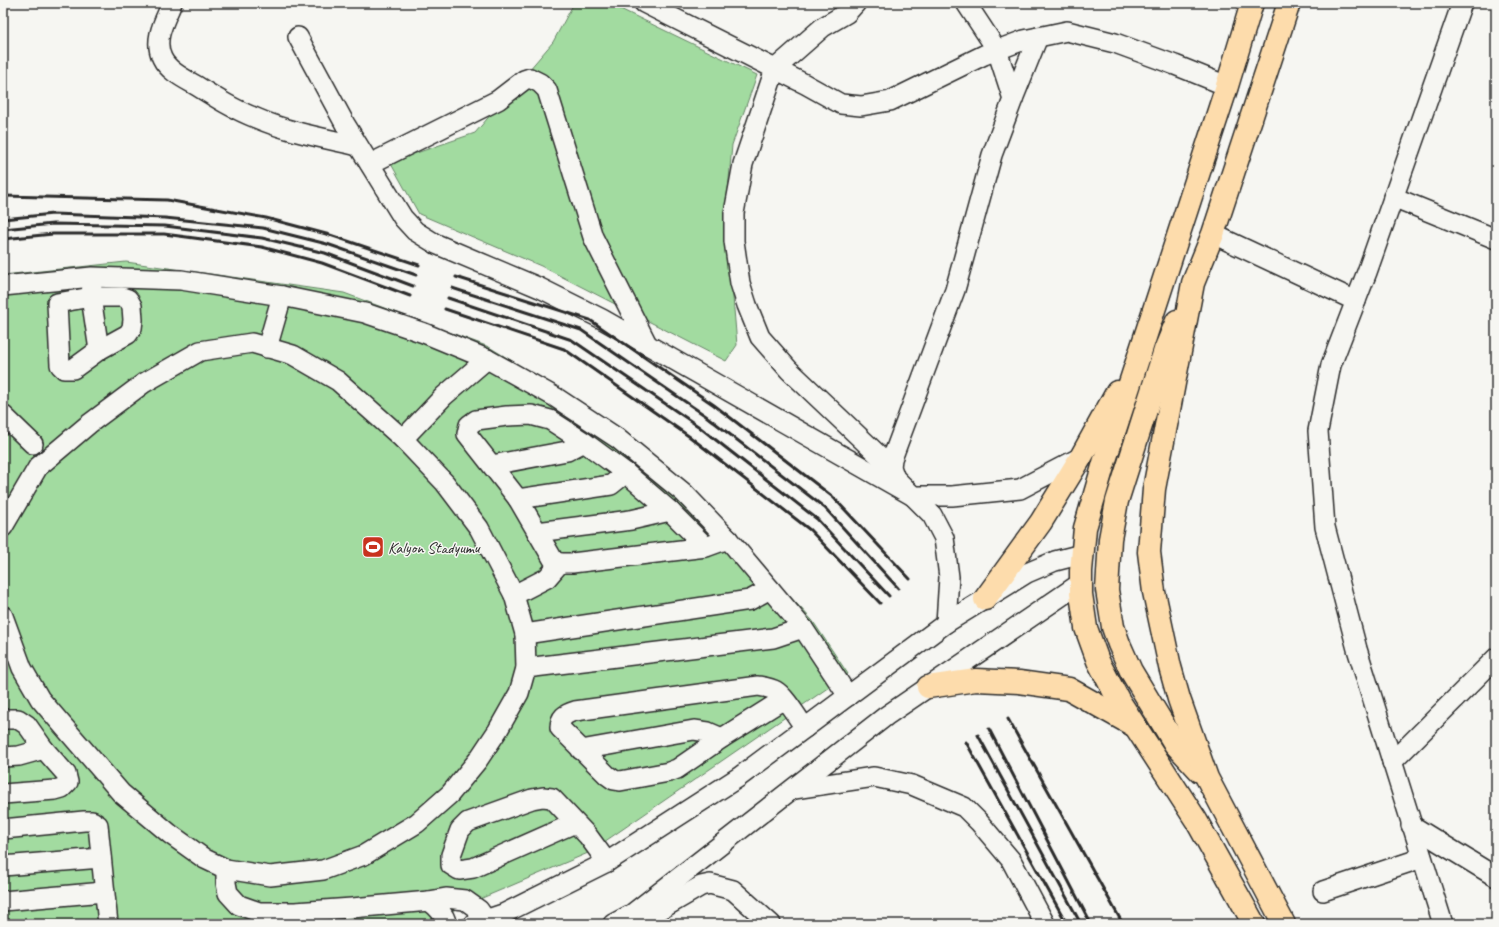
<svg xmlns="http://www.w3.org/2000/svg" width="1499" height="927" font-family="Caveat,sans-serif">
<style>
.green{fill:#a2dba0;stroke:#668366}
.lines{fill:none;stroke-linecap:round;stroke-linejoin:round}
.minor-casing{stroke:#2b2b2b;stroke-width:22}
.major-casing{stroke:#2b2b2b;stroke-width:25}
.minor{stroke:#f6f6f2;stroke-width:19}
.major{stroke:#fddcac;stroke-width:22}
.rail{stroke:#2b2b2b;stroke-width:3}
.labels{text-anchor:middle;stroke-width:3;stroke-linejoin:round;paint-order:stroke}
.poi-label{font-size:16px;fill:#2b2b2b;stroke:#f6f6f2;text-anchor:start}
</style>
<rect width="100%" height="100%" fill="#f6f6f2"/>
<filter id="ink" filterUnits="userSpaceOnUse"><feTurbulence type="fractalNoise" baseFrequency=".025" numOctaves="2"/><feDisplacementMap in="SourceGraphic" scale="8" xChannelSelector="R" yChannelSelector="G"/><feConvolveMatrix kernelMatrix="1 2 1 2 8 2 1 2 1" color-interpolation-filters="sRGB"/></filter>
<g filter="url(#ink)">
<!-- green -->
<g class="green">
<path d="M 574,3 L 608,3 L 757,75 L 732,145 L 726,214 L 737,345 L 726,361 L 541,266 L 419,214 L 390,162 L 475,133 L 553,42 Z"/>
<path d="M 126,262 L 344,293 L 489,347 L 565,393 L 674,473 L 812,620 L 848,674 L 588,853 L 421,924 L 3,924 L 3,275 Z"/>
</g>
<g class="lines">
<!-- minor casing -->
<g class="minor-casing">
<g id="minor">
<path d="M 172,3 C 165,20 153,39 162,58 C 168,71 185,79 197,86 C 216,98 235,110 256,118 C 288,132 324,138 358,146"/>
<path d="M 644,3 L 805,84 L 841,104 L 861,106 L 890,101 L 984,55 L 1024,40 L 1067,31 L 1115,43 L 1175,65 L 1227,86"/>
<path d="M 856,3 L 847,13 L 823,27 L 775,69 L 743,164 L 734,213 L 734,241 L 740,283 L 747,305 L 760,337 L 789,370 L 891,467"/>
<path d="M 298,37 L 345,124 L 403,218 L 415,231 L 436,244 L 540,288 L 602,319 L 913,496 L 952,496 L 1020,489 L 1081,457"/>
<path d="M 1013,99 L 1038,37"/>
<path d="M 370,164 L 498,100 L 524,80 L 530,78 L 540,83 L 547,90 L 593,237 L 647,344"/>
<path d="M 1393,197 L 1496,239"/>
<path d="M 1213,234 L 1356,301"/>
<path d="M 92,284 L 91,297 L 99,350"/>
<path d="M 3,286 L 92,277 L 181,280 L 282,296 L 365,313 L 424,333 L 487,359 L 555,397 L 617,438 L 684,493 L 728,539 L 803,628 L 848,696"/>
<path d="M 91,297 L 122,297 L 128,299 L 132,306 L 133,320 L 132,328 L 128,334 L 99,350 L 73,369 L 64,369 L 60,365 L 57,303 Z"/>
<path d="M 267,348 L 282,296"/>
<path d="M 3,415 L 33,444"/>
<path d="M 403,439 L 444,396 L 487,359"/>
<path d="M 492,465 L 567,451 L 584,442"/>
<path d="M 518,499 L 611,485 L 626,473"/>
<path d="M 3,527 L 38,467 L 89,424 L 144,383 L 200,351 L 252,343 L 293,355 L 338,381 L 403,439 L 445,483 L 479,528 L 514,595 L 525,634 L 526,668 L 519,693 L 498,730 L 478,760 L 450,794 L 417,823 L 364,855 L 323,870 L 270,876 L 226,869 L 205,859 L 170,834 L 121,793 L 40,699 L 22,668 L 3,616"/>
<path d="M 537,532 L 631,520 L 670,511"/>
<path d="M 706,547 L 670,511 L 626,473 L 584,442 L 550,420 L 531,415 L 507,416 L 476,420 L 469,425 L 467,434 L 518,499 L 554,561 L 560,563 L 572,563 L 706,547 L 728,539"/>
<path d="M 514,595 L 547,578 L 560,563"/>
<path d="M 946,623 L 949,577 L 944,538 L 932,515 L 895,478 L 891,467 L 892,459 L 955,290 L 992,155 L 1013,99 L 997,50 L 966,3"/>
<path d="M 525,634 L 750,600 L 770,589"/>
<path d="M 526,668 L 773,638 L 803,628"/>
<path d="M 784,699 L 722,738 L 677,769 L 669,772 L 620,781 L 614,780 L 607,775 L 560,728 C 560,717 565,714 575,711 L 758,686 C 764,687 771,688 776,691 C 784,695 799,720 805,728"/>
<path d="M 3,719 L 18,719 L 27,725 L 44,749 L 66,774 L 68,782 L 62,788 L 55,790 L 3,794"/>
<path d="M 581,750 L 694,730 L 708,732 L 722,738"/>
<path d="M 3,757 L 19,756 L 44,749"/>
<path d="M 1392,762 L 1496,658"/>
<path d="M 794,789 L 874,777 L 912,785 L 964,807 L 979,822 L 1011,860 L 1045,924"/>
<path d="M 575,823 L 473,868 L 459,870 L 451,865 L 451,855 L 460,830 L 468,822 L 532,799 L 543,797 L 552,798 L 588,836 L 607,862"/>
<path d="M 1411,825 L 1496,877"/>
<path d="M 3,829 L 84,821 L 92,821 L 98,825 L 108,924"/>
<path d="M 3,866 L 101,858"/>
<path d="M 226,869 L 226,883 L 228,893 L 239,905 L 259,912 L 295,912 L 352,908 L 429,901 L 446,898 L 465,900 L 479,910 L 486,920"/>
<path d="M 1323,891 L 1422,858"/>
<path d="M 3,901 L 104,892"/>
<path d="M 429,901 C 438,907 444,914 447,924"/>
<path d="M 639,922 L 701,886 L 710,884 L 733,890 L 771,924"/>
<path d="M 473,924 L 503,914 L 607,862 L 739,777 L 946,623 L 1027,573 L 1055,561 L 1082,554"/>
<path d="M 613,924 L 632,914 L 886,716 L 1082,582"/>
<path d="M 1443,924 L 1357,649 L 1325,527 L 1318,431 L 1331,365 L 1367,272 L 1462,3"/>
</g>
</g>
<!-- major casing -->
<g class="major-casing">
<g id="major">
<path d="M 1252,3 L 1227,86 L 1104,463 L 1085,528 L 1081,571 L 1081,594 L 1086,628 L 1098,661 L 1119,701 L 1196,820 L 1254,924"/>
<path d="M 1177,321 L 1165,350 L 1117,501 L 1110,539 L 1107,590 L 1113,627 L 1119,644 L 1131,671 L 1175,744 L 1200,771"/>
<path d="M 985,599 L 1041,522 L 1081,457 L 1117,392"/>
<path d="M 928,687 L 976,680 L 1019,682 L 1069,689 L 1133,725"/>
<path d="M 1284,924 L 1207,778 L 1179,699 L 1170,667 L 1154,592 L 1149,552 L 1154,489 L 1193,283 L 1213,234 L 1289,3"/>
</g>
</g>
<!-- minor -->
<use href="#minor" class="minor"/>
<!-- major -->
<use href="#major" class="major"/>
<!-- rail -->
<g class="rail">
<path d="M 3,196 L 167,200 L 266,218 L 330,235 L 419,265"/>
<path d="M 3,219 L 53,214 L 165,218 L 263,228 L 327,244 L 416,275"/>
<path d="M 3,229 L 53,224 L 165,226 L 262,238 L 325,253 L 413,286"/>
<path d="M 3,239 L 53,234 L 164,234 L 262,247 L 322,263 L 410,296"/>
<path d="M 456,277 L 590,320 L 714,405 L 833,497 L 910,579"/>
<path d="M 452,288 L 581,330 L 706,416 L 825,508 L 898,588"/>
<path d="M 448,298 L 572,340 L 698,426 L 817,519 L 889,596"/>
<path d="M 445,309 L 564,349 L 690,437 L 810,530 L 880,603"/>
<path d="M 1008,719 L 1123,924"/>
<path d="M 989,729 L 1091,924"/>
<path d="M 978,735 L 1081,924"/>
<path d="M 966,742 L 1067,924"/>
</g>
</g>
</g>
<!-- icons -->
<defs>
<g id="stadium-square" transform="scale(1.15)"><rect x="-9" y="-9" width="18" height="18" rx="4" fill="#c8321e" stroke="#f6f6f2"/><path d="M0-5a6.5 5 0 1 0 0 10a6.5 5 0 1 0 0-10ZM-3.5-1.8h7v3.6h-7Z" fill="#fff"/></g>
</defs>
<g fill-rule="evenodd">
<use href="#stadium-square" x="373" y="547"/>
</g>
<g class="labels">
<!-- poi labels -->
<g class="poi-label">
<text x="388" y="553">Kalyon Stadyumu</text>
</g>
</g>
<!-- margin -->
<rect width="1499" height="927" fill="none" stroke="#f6f6f2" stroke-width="16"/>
<rect x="8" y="8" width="1483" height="911" fill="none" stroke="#2b2b2b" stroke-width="1.5" filter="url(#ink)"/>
</svg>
